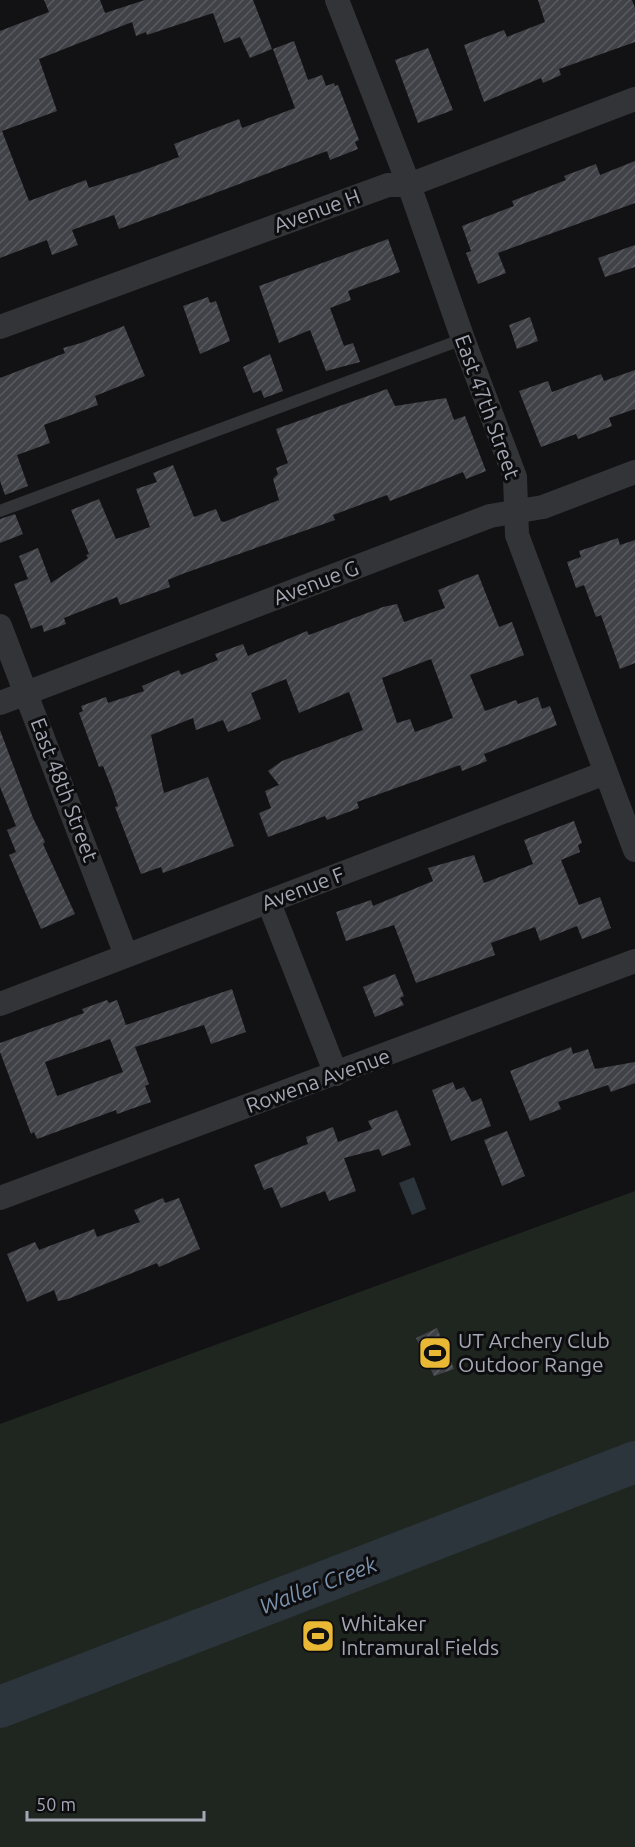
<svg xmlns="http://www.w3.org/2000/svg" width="635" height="1847" font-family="Ubuntu,sans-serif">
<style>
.pitch{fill:#1f2620}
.water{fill:#2c343c}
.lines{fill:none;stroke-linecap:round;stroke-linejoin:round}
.river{stroke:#2c343c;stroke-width:42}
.building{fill:url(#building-hatch);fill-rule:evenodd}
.lane{stroke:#333438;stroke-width:12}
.street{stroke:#333438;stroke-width:24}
.labels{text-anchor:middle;stroke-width:6;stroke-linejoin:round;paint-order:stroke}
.street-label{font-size:21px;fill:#a4a8b4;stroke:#0d0d0f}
.poi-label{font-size:21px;fill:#a4a8b4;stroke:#0d0d0f;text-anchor:start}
.water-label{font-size:22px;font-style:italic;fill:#7c93ad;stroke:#0d0d0f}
</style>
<defs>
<pattern id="building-hatch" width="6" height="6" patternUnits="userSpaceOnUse" patternTransform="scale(1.5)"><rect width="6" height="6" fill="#414247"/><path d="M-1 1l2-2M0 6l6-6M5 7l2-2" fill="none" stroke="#595a5f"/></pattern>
</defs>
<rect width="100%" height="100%" fill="#121214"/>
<!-- pitch -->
<path class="pitch" d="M 635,1191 L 635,1847 L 0,1847 L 0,1424 Z"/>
<!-- water -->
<path class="water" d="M 414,1177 L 426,1209 L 412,1215 L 399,1183 Z"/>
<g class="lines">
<!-- river -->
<path class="river" d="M 0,1707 L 635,1462"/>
</g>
<!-- building -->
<g class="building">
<path d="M 44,0 L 100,0 L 105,13 L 145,0 L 253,0 L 272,49 L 250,58 L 240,37 L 224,43 L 213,13 L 147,35 L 146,32 L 136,36 L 132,22 L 39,59 L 57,111 L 2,131 L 29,201 L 86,180 L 89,188 L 139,172 L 179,157 L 174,144 L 239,119 L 242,128 L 295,108 L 273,49 L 294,41 L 308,80 L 322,75 L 326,86 L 334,83 L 335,86 L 338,85 L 359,140 L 355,142 L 358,149 L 330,160 L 327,151 L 119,229 L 114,215 L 72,230 L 78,245 L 52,255 L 47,240 L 0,258 L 0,31 L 49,12 Z"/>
<path d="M 538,0 L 632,0 L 635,8 L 635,42 L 559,69 L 561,75 L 543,83 L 541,78 L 484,102 L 464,45 L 504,30 L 507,37 L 545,22 Z"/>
<path d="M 428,48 L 453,110 L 418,123 L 395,60 Z"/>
<path d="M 635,161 L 635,203 L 498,253 L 506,273 L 478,284 L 466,253 L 471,251 L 462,226 L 514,206 L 512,201 L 566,180 L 564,176 L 596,164 L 600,175 Z"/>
<path d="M 388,239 L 400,272 L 348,291 L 351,300 L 330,308 L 344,346 L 353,343 L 360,362 L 326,371 L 310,330 L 279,343 L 259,286 Z"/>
<path d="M 635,245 L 635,267 L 605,277 L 598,258 Z"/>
<path d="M 208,297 L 210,303 L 216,301 L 230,341 L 200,354 L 183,306 Z"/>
<path d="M 530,317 L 538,341 L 517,349 L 509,325 Z"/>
<path d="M 124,326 L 145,376 L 95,396 L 98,405 L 44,425 L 50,443 L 17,455 L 28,486 L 5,495 L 0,481 L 0,378 L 65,353 L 63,348 L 81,343 Z"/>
<path d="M 270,354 L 283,391 L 264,398 L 261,390 L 253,393 L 243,367 Z"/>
<path d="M 635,370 L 635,409 L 609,418 L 612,426 L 578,439 L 576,434 L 541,447 L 519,391 L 548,381 L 552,392 L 601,374 L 604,381 Z"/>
<path d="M 387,389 L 395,406 L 446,398 L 454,420 L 465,416 L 486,471 L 466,479 L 463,472 L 390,501 L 387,495 L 333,515 L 335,520 L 182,574 L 168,580 L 170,587 L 120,605 L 117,597 L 64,618 L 66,624 L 44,632 L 42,625 L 31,629 L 14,584 L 28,579 L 19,556 L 38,548 L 51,583 L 88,558 L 86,555 L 89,554 L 71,510 L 99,499 L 116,539 L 150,527 L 136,489 L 157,482 L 153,473 L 173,465 L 194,517 L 216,509 L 221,521 L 224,522 L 279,500 L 273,479 L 278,474 L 276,468 L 288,463 L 276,429 Z"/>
<path d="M 15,514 L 23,534 L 0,543 L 0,519 Z"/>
<path d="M 618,538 L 620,545 L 635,540 L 635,663 L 620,669 L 601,615 L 596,617 L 584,585 L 576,588 L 567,562 L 581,557 L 579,551 Z"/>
<path d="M 478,574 L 499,627 L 512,622 L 524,655 L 470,675 L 485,711 L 516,700 L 518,704 L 538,697 L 542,709 L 550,706 L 557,725 L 484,754 L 487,761 L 462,771 L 460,765 L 357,802 L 359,808 L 327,820 L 325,816 L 268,837 L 259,813 L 271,808 L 265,791 L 279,785 L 268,771 L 282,761 L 363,730 L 349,692 L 299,713 L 286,679 L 251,693 L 261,719 L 228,732 L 223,720 L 196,730 L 193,718 L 151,735 L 164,793 L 208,777 L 234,846 L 163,873 L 161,867 L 141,874 L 115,807 L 118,806 L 112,789 L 103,766 L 99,767 L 79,713 L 83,711 L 81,706 L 106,697 L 108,703 L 144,691 L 142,686 L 179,670 L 181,675 L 218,660 L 215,654 L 243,644 L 248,656 L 307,631 L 309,635 L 383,607 L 397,604 L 404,622 L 445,608 L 438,590 ZM 431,659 L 453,718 L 415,732 L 410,719 L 397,723 L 382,678 Z"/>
<path d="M 0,730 L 33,818 L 45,842 L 43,844 L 75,914 L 41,929 L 9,855 L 16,852 L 7,830 L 16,826 L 0,787 Z"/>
<path d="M 574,821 L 582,843 L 578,845 L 580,852 L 561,860 L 579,905 L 600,897 L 611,928 L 582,939 L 577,926 L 540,941 L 535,927 L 491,943 L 495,955 L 416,983 L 394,925 L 346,941 L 336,912 L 371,900 L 373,906 L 433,881 L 428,868 L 474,855 L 484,883 L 533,864 L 524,840 Z"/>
<path d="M 395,974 L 404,996 L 400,998 L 404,1005 L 375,1017 L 363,987 Z"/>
<path d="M 232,989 L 246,1032 L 211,1044 L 204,1025 L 135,1047 L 149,1084 L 145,1086 L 151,1102 L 117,1114 L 116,1110 L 37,1139 L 34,1132 L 31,1134 L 0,1052 L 0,1043 L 84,1013 L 82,1009 L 107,1000 L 109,1003 L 117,1000 L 126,1025 ZM 110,1039 L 123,1072 L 57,1096 L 45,1062 Z"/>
<path d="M 571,1047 L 573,1054 L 588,1049 L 595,1069 L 635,1062 L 635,1083 L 611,1092 L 608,1085 L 558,1102 L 561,1109 L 530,1121 L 510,1071 Z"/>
<path d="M 453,1082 L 456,1090 L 464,1087 L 472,1102 L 481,1098 L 491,1126 L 451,1141 L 432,1090 Z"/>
<path d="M 397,1110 L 411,1145 L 382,1156 L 379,1149 L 344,1158 L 356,1191 L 329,1201 L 325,1191 L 281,1208 L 272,1187 L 264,1190 L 254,1165 L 308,1144 L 306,1137 L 333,1127 L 338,1142 L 372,1129 L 368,1121 Z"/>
<path d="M 507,1131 L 525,1176 L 502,1186 L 484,1140 Z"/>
<path d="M 163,1198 L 165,1203 L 179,1198 L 200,1249 L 159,1267 L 157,1263 L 68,1299 L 58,1301 L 54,1290 L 27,1302 L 7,1254 L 35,1242 L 39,1250 L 94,1229 L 97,1237 L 140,1222 L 134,1210 Z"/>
<path d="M 437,1328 L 454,1369 L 434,1376 L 416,1338 Z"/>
</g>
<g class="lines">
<!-- lane -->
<path class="lane" d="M 0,511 L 463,339"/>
<!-- street -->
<g class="street">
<path d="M 337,0 L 409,185 L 463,339 L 515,477 L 517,535 L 635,850"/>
<path d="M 0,327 L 388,185 L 409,185 L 635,99"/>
<path d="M 0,626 L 126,955"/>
<path d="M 0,703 L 490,516 L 543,507 L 635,472"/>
<path d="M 269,903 L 336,1074"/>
<path d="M 0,1004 L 605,773"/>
<path d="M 0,1198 L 635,961"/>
</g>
</g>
<!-- icons -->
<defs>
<g id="stadium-square" transform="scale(1.725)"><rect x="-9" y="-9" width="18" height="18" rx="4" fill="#e9b935" stroke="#0d0d0f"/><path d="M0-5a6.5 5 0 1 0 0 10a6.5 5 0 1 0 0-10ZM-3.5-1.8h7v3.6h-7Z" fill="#111"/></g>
</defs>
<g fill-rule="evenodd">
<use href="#stadium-square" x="435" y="1353"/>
<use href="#stadium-square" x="318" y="1636"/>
</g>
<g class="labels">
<!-- street labels -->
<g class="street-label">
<text transform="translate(317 211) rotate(-20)" y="7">Avenue H</text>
<text transform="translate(487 407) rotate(70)" y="7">East 47th Street</text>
<text transform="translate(316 583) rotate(-21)" y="7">Avenue G</text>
<text transform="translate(64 790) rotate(69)" y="7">East 48th Street</text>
<text transform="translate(303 889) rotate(-21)" y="7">Avenue F</text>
<text transform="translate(318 1081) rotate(-20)" y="7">Rowena Avenue</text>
</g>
<!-- poi labels -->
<g class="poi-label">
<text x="458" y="1348">UT Archery Club<tspan x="458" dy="24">Outdoor Range</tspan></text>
<text x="341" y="1631">Whitaker<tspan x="341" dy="24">Intramural Fields</tspan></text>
</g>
<!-- water labels -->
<g class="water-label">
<text transform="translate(318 1585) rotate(-21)" y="8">Waller Creek</text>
</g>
</g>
<!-- scale -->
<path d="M27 1811v9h177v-9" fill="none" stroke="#a4a8b4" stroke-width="3"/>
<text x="36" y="1811" font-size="18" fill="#a4a8b4" stroke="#0d0d0f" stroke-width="4.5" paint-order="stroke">50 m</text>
</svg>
